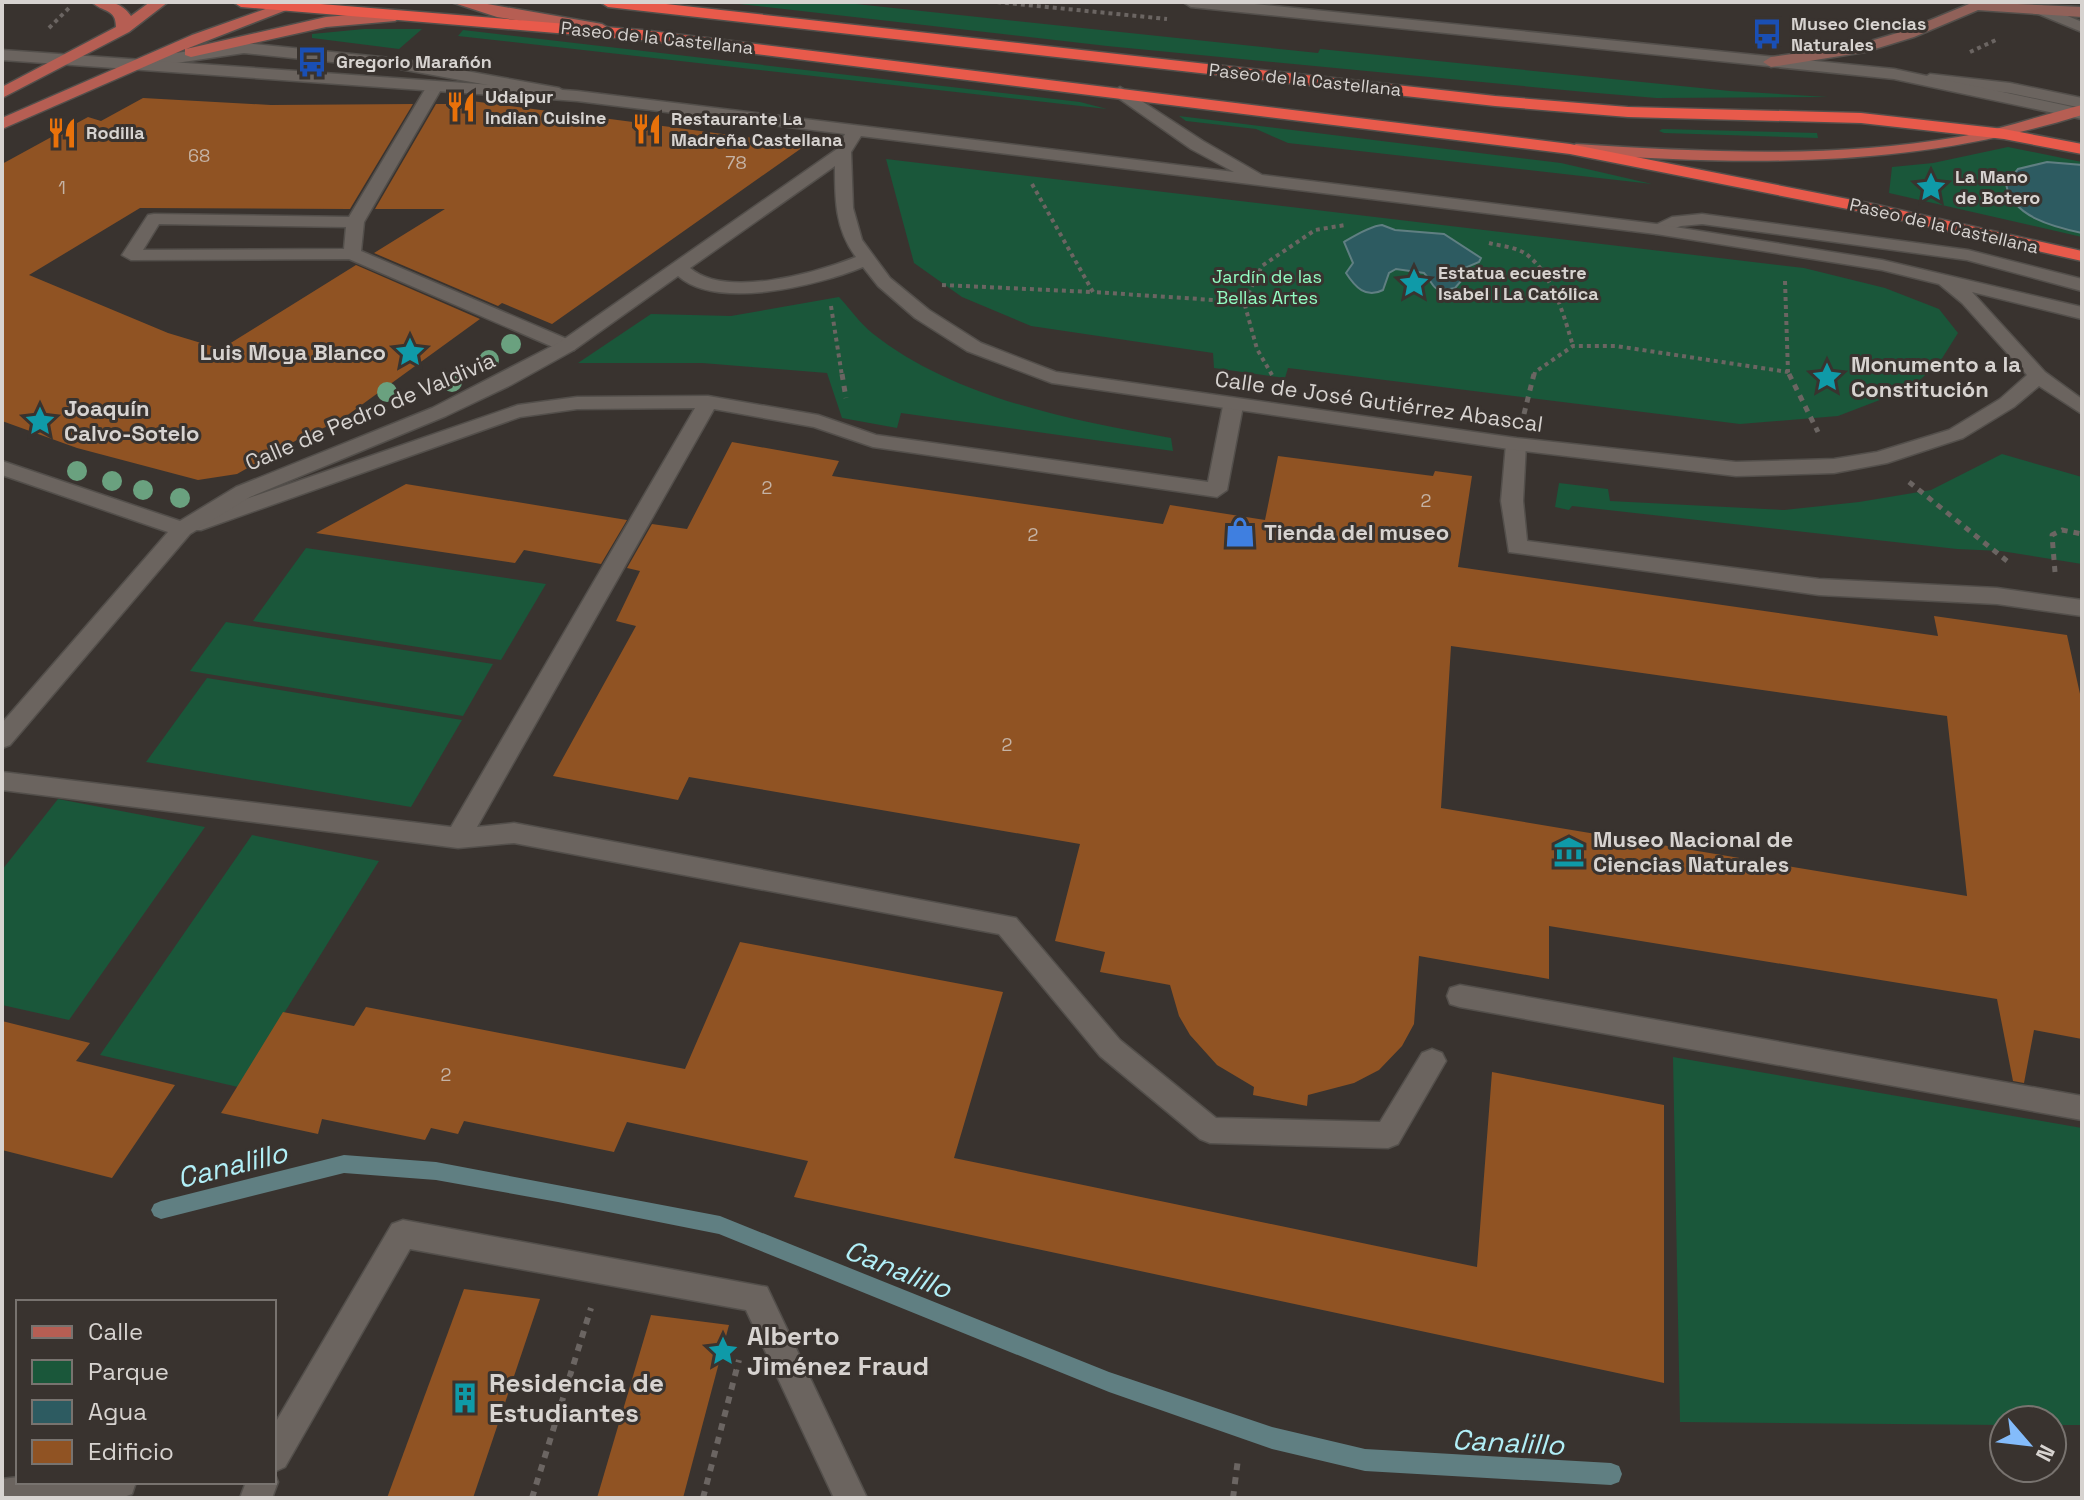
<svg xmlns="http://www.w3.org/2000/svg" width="2084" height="1500" font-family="'Space Grotesk',sans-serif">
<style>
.green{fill:#1a573a}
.water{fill:#2d5b61;stroke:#607f82;stroke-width:2}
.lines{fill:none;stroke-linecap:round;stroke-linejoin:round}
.stream{fill:#607f82;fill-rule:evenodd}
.building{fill:#905323;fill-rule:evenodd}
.lane-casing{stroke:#534f4b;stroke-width:3}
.street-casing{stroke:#534f4b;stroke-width:3}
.secondary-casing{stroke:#534f4b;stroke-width:3}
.primary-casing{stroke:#534f4b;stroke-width:3}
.highway-casing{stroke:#534f4b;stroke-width:3}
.path-far2{stroke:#6b6562;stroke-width:4;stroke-dasharray:4 4;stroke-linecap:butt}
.path-far1{stroke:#6b6562;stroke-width:5;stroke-dasharray:6 6;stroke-linecap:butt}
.path{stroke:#6b6562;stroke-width:6;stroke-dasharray:7 7;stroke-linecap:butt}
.lane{fill:#6b645f;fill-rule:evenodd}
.street{fill:#6b645f;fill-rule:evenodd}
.secondary{fill:#906159;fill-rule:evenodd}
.primary{fill:#b65e53;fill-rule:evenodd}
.highway{fill:#e85a4b;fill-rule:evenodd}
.tree{fill:#6aa17f}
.labels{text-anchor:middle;stroke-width:6;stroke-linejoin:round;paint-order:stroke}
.far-poi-label{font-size:18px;font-weight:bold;fill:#d7d3d0;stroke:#39332f;text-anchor:start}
.far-street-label{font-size:18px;fill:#d7d3d0;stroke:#39332f}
.number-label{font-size:18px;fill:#c5b3a5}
.far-park-label{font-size:18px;fill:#92fbc1;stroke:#39332f}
.poi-label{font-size:22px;font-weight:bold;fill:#d7d3d0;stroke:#39332f;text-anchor:start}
.street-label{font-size:22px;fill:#d7d3d0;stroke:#39332f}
.near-poi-label{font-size:26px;font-weight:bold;fill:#d7d3d0;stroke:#39332f;text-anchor:start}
.near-water-label{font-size:28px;font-style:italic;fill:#b1eff7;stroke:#39332f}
</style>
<rect width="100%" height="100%" fill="#39332f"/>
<!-- green -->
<g class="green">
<path d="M 722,2 L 837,2 L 1318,53 L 1320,49 L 1730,91 L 1828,97 L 1656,98 L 1585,92 L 1107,46 Z"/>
<path d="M 364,29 L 422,29 L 399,49 L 312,38 L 312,34 Z"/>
<path d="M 463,30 L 1080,102 L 1107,109 L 458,36 Z"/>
<path d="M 1179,116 L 1561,163 L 1652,184 L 1288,143 L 1256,129 L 1186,121 Z"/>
<path d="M 1662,129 L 1817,133 L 1818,138 L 1664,133 L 1659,131 Z"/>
<path d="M 2008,147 L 2082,162 L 2082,165 L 2066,163 L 2026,213 L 2061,229 L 2082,233 L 2082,237 L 1889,193 L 1892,167 L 1933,163 Z"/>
<path d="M 886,159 L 1804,268 L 1885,288 L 1939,309 L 1958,333 L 1941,360 L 1921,379 L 1885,398 L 1838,416 L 1740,424 L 1288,368 L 1285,378 L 1214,368 L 1213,353 L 1031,326 L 962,297 L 914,263 Z"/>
<path d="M 839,297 C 850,309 860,323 872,333 C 954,398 1070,420 1171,438 L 1173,451 L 901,413 L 897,428 L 842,418 L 827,373 L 702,363 L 578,363 L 651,314 L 731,316 Z"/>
<path d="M 2002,454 L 2082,477 L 2082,564 L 2001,551 L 1957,549 L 1572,506 L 1569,510 L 1555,507 L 1559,483 L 1608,489 L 1610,501 L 1784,510 L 1859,502 L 1931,490 Z"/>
<path d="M 306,548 L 546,584 L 501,660 L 253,621 Z"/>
<path d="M 226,622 L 493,664 L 463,716 L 190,671 Z"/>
<path d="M 207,678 L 462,720 L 411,807 L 146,762 Z"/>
<path d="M 58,799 L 205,827 L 69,1020 L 2,1005 L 2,870 Z"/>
<path d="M 252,835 L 379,861 L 238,1087 L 100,1055 Z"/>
<path d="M 1673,1057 L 2082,1128 L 2082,1425 L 2052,1425 L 2052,1420 L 2004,1420 L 2004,1425 L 1680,1422 Z"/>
</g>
<!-- water -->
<g class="water">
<path d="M 2047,162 L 2082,165 L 2082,233 C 2054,227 2012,217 2006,184 L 2018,169 Z"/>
<path d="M 1382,225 L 1395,230 L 1444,234 L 1481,258 L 1479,262 L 1460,270 L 1462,280 L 1455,288 C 1430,293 1437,287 1424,273 L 1396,269 L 1389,273 L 1383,290 C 1366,299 1355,287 1346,273 L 1353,263 L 1344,242 C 1354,236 1370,226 1382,225 Z"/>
</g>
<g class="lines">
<!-- stream -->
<path class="stream" d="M 344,1155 L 436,1162 L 720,1216 L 1109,1372 L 1272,1427 L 1365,1449 L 1611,1463 L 1619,1466 L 1622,1474 L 1619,1482 L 1611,1485 L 1365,1471 L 1272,1449 L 1109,1392 L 719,1234 L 558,1202 L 436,1180 L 344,1173 L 161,1219 L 154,1216 L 151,1210 L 154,1204 L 161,1201 Z"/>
</g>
<!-- building -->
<g class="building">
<path d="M 143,98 L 271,105 L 413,104 L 350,209 L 140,208 L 29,275 L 168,333 L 221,349 L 356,265 L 480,319 L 338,422 L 304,436 L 237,474 L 198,480 L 77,448 L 2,421 L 2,164 L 88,117 L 101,121 Z"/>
<path d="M 456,99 L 633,122 L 806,145 L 552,324 L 502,303 L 498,306 L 374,253 L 445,209 L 375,209 L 436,104 L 452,104 Z"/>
<path d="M 732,442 L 839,461 L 832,476 L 1163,524 L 1170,505 L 1265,520 L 1278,456 L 1433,476 L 1435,471 L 1472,476 L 1458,567 L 1938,636 L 1934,616 L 2067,635 L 2082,703 L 2082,1039 L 2034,1030 L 2024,1083 L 2013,1081 L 1997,999 L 1549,926 L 1549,979 L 1419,956 L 1414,1024 L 1402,1046 L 1379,1070 L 1354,1083 L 1308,1095 L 1307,1106 L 1253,1095 L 1254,1087 L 1217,1065 L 1190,1035 L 1179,1016 L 1170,985 L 1100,972 L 1105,952 L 1055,941 L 1080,844 L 689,777 L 678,800 L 553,776 L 636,626 L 616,621 L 640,571 L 627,568 L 652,524 L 687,529 ZM 1451,646 L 1947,716 L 1967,896 L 1441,808 Z"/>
<path d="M 406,484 L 627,520 L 601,564 L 524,550 L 515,563 L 316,533 Z"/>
<path d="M 740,942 L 1003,992 L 954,1158 L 1477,1267 L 1492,1072 L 1664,1105 L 1664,1383 L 794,1197 L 808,1161 L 627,1122 L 614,1152 L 464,1121 L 458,1134 L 431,1128 L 425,1140 L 322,1119 L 318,1134 L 221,1113 L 283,1012 L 354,1026 L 366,1007 L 685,1069 Z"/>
<path d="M 2,1021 L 90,1043 L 76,1061 L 175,1085 L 112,1178 L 2,1150 Z"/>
<path d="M 464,1289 L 540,1299 L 473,1498 L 387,1498 Z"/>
<path d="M 651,1315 L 729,1325 L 683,1498 L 597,1498 Z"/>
</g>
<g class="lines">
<!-- lane casing -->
<g class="lane-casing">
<g id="lane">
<path d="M 244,43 L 400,59 L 559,88 L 567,93 L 559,98 L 400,69 L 244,53 L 142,68 L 134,63 L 142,58 Z"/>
<path d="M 1930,74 L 2010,83 L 2082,98 L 2082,108 L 2010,93 L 1924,82 L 1922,79 Z"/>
<path d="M 435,81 L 443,86 L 364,222 L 361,251 L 574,342 L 577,346 L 574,350 L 560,350 L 349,259 L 131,260 L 122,255 L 148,215 L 154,214 L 349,217 L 427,86 ZM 159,224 L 346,227 L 344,249 L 143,250 Z"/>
<path d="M 1702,214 L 1968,250 L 2082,279 L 2082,291 L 1967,260 L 1702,224 L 1681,226 L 1656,234 L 1647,229 L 1672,217 Z"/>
<path d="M 708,396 L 818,415 L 876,435 L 1208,482 L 1223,406 L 1233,400 L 1243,406 L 1227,490 L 1217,497 L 873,447 L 814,427 L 714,409 L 477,827 L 514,823 L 1016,918 L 1120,1040 L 1216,1118 L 1380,1122 L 1422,1053 L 1432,1049 L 1442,1053 L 1446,1061 L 1398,1144 L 1388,1148 L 1210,1143 L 1200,1139 L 1100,1056 L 999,934 L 514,843 L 458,848 L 2,790 L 2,772 L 451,827 L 695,408 L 577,409 L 520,417 L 201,530 L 185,530 L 182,525 L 185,520 L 518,405 L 577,397 Z"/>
<path d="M 1516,438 L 1526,444 L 1523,501 L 1527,541 L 1819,579 L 1997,588 L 2082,600 L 2082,616 L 1997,604 L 1819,595 L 1509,552 L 1501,501 L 1506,444 Z"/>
<path d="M 1460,985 L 2082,1096 L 2082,1120 L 1460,1007 L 1450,1004 L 1447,996 L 1450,988 Z"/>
<path d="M 403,1220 L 767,1287 L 867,1498 L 834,1498 L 746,1310 L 410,1249 L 285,1467 L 274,1472 L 278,1482 L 272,1498 L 240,1498 L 246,1482 L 274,1482 L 274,1425 L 392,1224 Z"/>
<path d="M 18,1477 L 18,1482 L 136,1482 L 132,1494 L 121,1498 L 2,1498 L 2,1479 Z"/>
</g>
</g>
<!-- street casing -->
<g class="street-casing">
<g id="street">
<path d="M 1183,2 L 1235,2 L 1894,69 L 2082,109 L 2082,119 L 1894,79 L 1191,7 Z"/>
<path d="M 2041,5 L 2082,22 L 2082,32 L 2036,13 L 2033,10 Z"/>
<path d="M 2,50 L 577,91 L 1234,172 L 1191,149 L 1114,95 L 1112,92 L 1120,87 L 1203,141 L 1262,175 L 1656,224 L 1882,260 L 2082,307 L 2082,319 L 1972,292 L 2045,372 L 2082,399 L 2082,414 L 2039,386 L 2014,407 L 1963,438 L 1887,463 L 1834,473 L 1736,476 L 1516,450 L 1052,383 L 967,351 L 915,318 L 878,286 L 863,267 C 819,285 717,311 678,276 L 574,350 L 511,385 L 446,416 L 250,497 L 190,534 L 10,745 L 2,748 L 2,723 L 168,532 L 2,475 L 2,461 L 180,521 L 236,487 L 432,408 L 560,342 L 837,149 L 845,134 L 577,101 L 2,60 ZM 861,136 L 1656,234 L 1882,270 L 1939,284 L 1962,303 L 2027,375 L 2000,399 L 1949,430 L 1877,452 L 1834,459 L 1736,462 L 1516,438 L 1056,372 L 981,343 L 929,310 L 890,278 L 862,240 L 853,208 L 851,152 ZM 835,166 C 835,199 835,229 856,257 C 816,273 726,299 690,268 Z"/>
</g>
</g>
<!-- secondary casing -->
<g class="secondary-casing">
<path id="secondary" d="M 1974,2 L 2082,7 L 2082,17 L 1978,10 L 1914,37 L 1865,52 L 1771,67 L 1763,62 L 1771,57 L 1857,45 L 1904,31 Z"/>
</g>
<!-- primary casing -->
<g class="primary-casing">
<g id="primary">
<path d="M 92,2 C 110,2 120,1 131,16 L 150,2 L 168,2 L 129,32 L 2,98 L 2,87 L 116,27 C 116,8 103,13 92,2 Z"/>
<path d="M 285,2 L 307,2 L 186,49 L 326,17 L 395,11 L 403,16 L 395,21 L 326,27 L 191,57 L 185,55 L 185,49 L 2,129 L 2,118 L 192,35 Z"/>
<path d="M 451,2 L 476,2 L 602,24 L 610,29 L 602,34 L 497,17 Z"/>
<path d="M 2082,105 L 2082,115 C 1908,169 1756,165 1576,154 L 1568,149 L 1576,144 C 1703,152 1832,159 1958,137 C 2001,130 2041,115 2082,105 Z"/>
</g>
</g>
<!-- highway casing -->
<g class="highway-casing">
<g id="highway">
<path d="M 233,2 L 296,2 L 642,30 L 1570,144 L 1873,204 L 2082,251 L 2082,261 L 1873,214 L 1570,154 L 642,40 L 241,7 Z"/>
<path d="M 600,2 L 648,2 L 1495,96 L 1628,107 L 1861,113 L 2004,129 L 2082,144 L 2082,154 L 2004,139 L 1861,123 L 1628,117 L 1495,106 L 608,7 Z"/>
</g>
</g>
<!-- path-far2 -->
<g class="path-far2">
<path d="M 997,2 L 1167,19"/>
<path d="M 49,28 L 70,7"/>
<path d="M 1970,52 L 1998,39"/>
<path d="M 1032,184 L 1093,292 L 1244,302"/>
<path d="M 1489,243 C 1501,246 1516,247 1526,254 C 1553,274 1564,316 1573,346"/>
<path d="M 1785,281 L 1788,372"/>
<path d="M 942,285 L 1092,292"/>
<path d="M 831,306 L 842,376"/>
<path d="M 1272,375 L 1257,349 L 1244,302 L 1262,266 L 1315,230 L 1345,225"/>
<path d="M 1534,376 L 1535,372 L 1573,346 L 1616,346 L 1788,372 L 1790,376"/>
</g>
<!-- path-far1 -->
<g class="path-far1">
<path d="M 842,374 L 846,398"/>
<path d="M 1789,374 L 1818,432"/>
<path d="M 1524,414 L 1534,374"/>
<path d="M 1909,482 L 2007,561"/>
<path d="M 2055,572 L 2052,535 L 2062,530 L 2082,534"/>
</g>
<!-- path -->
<g class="path">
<path d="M 532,1498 L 591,1308"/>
<path d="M 703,1498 L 739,1360"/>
<path d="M 1233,1498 L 1238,1459"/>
</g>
<!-- lane -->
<use href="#lane" class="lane"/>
<!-- street -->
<use href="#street" class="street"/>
<!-- secondary -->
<use href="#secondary" class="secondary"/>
<!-- primary -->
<use href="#primary" class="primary"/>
<!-- highway -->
<use href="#highway" class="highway"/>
</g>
<!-- trees -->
<g class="tree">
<circle cx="511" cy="344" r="10"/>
<circle cx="489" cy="360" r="10"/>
<circle cx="452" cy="382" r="10"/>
<circle cx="387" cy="392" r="10"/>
<circle cx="77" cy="471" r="10"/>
<circle cx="112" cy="481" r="10"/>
<circle cx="143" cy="490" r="10"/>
<circle cx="180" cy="498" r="10"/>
</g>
<!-- icons -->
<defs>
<g id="bus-bare" transform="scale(2.4)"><path d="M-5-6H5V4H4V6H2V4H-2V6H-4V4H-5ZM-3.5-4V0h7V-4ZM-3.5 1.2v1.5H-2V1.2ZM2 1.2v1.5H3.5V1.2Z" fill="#1a4fb4" stroke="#39332f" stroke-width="2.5" paint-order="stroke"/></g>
<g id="restaurant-bare" transform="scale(2.4)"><path d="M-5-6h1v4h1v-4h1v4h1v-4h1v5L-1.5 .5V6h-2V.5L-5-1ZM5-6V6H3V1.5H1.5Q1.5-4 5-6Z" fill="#e8710a" stroke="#39332f" stroke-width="2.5" paint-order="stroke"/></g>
<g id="sight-bare" transform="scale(2.4)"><path d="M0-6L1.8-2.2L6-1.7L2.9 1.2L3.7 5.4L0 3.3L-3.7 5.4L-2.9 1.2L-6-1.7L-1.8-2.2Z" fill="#0f9aa8" stroke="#39332f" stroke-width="2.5" paint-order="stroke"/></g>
<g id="shop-bare" transform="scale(2.4)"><path d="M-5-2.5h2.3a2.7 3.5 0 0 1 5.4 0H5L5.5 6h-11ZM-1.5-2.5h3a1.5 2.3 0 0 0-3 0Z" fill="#3f7fe0" stroke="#39332f" stroke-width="2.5" paint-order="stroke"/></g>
<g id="museum-bare" transform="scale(2.4)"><path d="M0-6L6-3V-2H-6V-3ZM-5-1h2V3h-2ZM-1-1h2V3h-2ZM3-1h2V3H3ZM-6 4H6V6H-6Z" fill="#0f9aa8" stroke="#39332f" stroke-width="2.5" paint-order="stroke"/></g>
<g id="building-bare" transform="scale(2.4)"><path d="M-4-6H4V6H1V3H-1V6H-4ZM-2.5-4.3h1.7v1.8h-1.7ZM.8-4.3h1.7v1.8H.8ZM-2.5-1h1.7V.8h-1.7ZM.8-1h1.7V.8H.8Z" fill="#0f9aa8" stroke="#39332f" stroke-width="2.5" paint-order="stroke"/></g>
</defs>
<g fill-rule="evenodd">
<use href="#bus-bare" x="1767" y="34"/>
<use href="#bus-bare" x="312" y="62"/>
<use href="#restaurant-bare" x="461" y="107"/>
<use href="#restaurant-bare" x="647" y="129"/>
<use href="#restaurant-bare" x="62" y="133"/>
<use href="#sight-bare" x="1931" y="187"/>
<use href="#sight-bare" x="1414" y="283"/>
<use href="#sight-bare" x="410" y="352"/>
<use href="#sight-bare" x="1827" y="377"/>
<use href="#sight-bare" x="40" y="421"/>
<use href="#shop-bare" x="1240" y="532"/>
<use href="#museum-bare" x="1569" y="852"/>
<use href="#sight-bare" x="723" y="1351"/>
<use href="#building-bare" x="465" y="1398"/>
</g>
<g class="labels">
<!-- far-poi labels -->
<g class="far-poi-label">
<text x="1791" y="30">Museo Ciencias<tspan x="1791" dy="21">Naturales</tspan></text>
<text x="336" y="68">Gregorio Marañón</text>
<text x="485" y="103">Udaipur<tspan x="485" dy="21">Indian Cuisine</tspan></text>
<text x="671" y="125">Restaurante La<tspan x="671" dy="21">Madreña Castellana</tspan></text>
<text x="86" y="139">Rodilla</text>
<text x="1955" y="183">La Mano<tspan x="1955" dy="21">de Botero</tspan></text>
<text x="1438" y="279">Estatua ecuestre<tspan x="1438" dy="21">Isabel I La Católica</tspan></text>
</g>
<!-- far-street labels -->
<g class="far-street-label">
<text transform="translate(657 38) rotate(6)" y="6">Paseo de la Castellana</text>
<text transform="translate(1305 80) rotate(6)" y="6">Paseo de la Castellana</text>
<text transform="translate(1944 226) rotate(13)" y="6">Paseo de la Castellana</text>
</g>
<!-- number labels -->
<g class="number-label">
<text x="199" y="162">68</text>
<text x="736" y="169">78</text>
<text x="62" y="194">1</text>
<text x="767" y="494">2</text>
<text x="1426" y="507">2</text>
<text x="1033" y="541">2</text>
<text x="1007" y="751">2</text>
<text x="446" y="1081">2</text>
</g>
<!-- far-park labels -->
<g class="far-park-label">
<text x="1267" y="283">Jardín de las<tspan x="1267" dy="21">Bellas Artes</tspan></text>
</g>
<!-- poi labels -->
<g class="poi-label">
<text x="386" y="360" text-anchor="end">Luis Moya Blanco</text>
<text x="1851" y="372">Monumento a la<tspan x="1851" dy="25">Constitución</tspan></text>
<text x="64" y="416">Joaquín<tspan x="64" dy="25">Calvo-Sotelo</tspan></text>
<text x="1264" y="540">Tienda del museo</text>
<text x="1593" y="847">Museo Nacional de<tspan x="1593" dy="25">Ciencias Naturales</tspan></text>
</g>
<!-- street labels -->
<g class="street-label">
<text transform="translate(1379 401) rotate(8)" y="8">Calle de José Gutiérrez Abascal</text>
<text transform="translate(370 411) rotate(-23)" y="8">Calle de Pedro de Valdivia</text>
</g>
<!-- near-poi labels -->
<g class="near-poi-label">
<text x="747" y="1345">Alberto<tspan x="747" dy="30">Jiménez Fraud</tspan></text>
<text x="489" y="1392">Residencia de<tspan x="489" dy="30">Estudiantes</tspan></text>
</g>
<!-- near-water labels -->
<g class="near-water-label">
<text transform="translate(232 1165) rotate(-14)" y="10">Canalillo</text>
<text transform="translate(898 1269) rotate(22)" y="10">Canalillo</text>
<text transform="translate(1508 1442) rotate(3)" y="10">Canalillo</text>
</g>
</g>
<!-- border -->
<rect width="2084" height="1500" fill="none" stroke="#d7d3d0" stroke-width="8"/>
<!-- legend -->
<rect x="16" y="1300" width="260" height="184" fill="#39332f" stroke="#78736f" stroke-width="2"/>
<rect x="32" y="1326" width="40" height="12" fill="#b65e53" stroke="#78736f" stroke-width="2"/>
<text x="88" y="1340" font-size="24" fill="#d7d3d0">Calle</text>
<rect x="32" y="1360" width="40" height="24" fill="#1a573a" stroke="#78736f" stroke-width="2"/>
<text x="88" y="1380" font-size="24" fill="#d7d3d0">Parque</text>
<rect x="32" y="1400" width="40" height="24" fill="#2d5b61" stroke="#78736f" stroke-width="2"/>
<text x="88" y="1420" font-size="24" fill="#d7d3d0">Agua</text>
<rect x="32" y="1440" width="40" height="24" fill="#905323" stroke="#78736f" stroke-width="2"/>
<text x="88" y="1460" font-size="24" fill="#d7d3d0">Edificio</text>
<!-- north arrow -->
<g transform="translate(2028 1444) rotate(118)"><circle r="38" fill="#39332f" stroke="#78736f" stroke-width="2"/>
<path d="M0-6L14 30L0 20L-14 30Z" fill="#84bcfb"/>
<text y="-12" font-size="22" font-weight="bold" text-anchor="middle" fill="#d7d3d0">N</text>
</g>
</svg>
